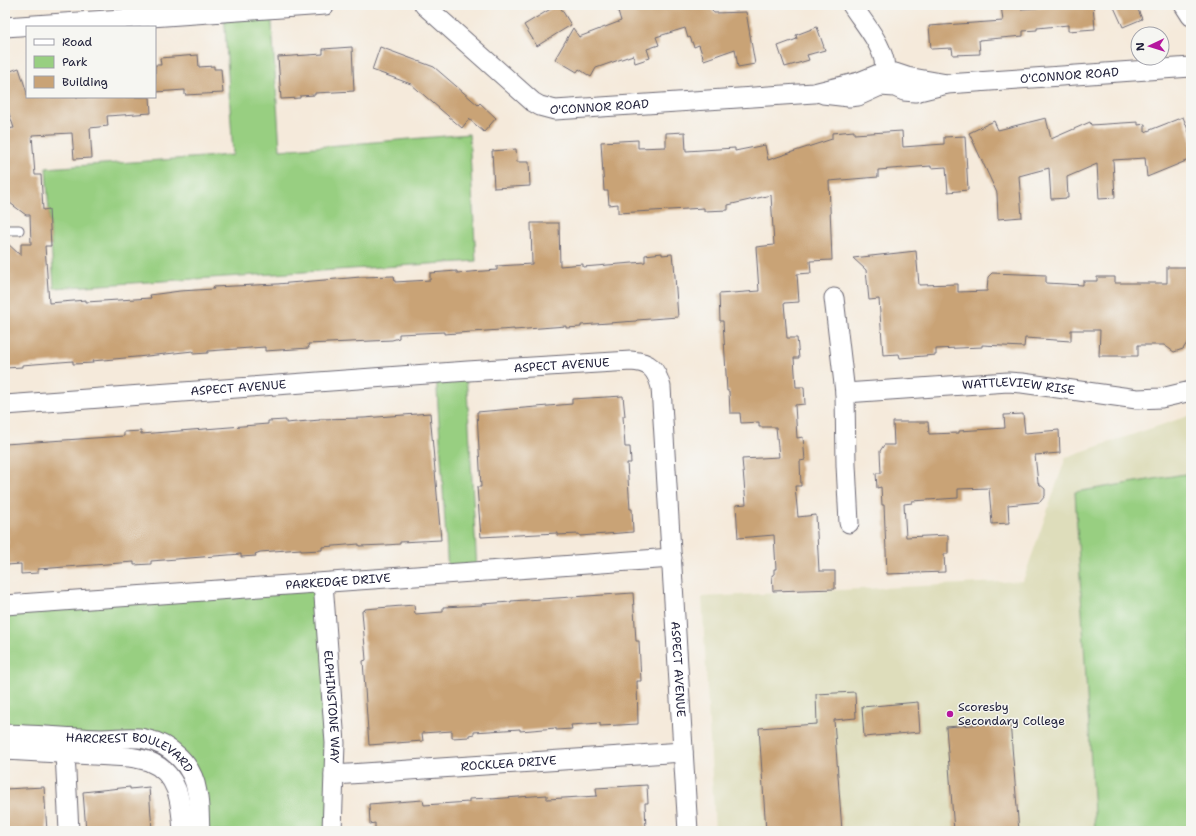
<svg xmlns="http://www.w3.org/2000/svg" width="1196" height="836" font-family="'Shantell Sans',sans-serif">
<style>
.built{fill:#deddbb}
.green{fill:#98cf81;stroke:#5d785e}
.building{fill:#c9a376}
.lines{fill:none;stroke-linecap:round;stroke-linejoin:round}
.lane-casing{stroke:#6c6873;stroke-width:11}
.street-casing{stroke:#6c6873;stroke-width:21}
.lane{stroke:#fff;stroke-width:9}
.street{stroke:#fff;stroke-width:19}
.poi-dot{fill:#b5179e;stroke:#f6f6f2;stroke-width:1.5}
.labels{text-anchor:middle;stroke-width:3;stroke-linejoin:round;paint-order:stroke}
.street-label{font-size:12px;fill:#22223b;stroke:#f6f6f2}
.poi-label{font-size:12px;fill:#22223b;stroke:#f6f6f2;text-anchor:start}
</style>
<rect width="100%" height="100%" fill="#f6f6f2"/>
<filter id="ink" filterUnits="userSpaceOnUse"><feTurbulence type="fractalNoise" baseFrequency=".025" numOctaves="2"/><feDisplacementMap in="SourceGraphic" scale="8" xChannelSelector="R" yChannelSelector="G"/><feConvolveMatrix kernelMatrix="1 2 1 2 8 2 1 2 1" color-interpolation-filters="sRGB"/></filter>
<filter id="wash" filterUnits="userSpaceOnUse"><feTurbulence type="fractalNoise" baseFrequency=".012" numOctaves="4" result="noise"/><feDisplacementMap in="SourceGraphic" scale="16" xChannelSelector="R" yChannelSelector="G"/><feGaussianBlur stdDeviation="0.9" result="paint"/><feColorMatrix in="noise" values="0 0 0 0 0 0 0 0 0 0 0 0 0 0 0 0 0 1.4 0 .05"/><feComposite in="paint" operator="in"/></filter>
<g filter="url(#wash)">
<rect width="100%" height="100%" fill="#f5eadb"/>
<!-- built -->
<path class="built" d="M 1191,415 L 1191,831 L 715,831 L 702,597 L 1023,581 L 1066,457 Z"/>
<!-- green -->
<g class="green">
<path d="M 271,9 L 280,150 L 469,134 L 476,261 L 54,288 L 46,168 L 233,155 L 224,11 Z"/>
<path d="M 466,371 L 477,571 L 448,573 L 436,373 Z"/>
<path d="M 1191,473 L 1191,831 L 1095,831 L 1075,492 Z"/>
<path d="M 323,583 L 332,831 L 200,831 L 198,793 L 167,747 L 5,734 L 5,605 Z"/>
</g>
<g id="blocks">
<!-- building -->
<g class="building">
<path d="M 557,5 L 559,5 L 571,25 L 537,46 L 524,25 Z"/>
<path d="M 636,5 L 709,5 L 714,13 L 746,12 L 755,64 L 738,67 L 735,49 L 704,60 L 699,45 L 694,47 L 690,37 L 688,38 L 685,28 L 656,37 L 659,45 L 647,49 L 650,58 L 635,63 L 633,55 L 596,68 L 591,77 L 579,69 L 577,72 L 555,59 L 573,28 L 579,37 L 621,21 L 618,11 Z"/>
<path d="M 1001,5 L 1021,5 L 1021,9 L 1051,7 L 1051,5 L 1093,5 L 1095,29 L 1068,31 L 1068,25 L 1037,28 L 1037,30 L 1023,31 L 1023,36 L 979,40 L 980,54 L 953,55 L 952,48 L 931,49 L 929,26 L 1003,21 Z"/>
<path d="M 1113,5 L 1136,5 L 1142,19 L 1123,27 Z"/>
<path d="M 817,27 L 825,50 L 807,55 L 809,60 L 785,67 L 778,46 L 797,39 L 796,35 Z"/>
<path d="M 352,47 L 354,91 L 315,93 L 315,95 L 300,96 L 300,98 L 281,99 L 278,57 L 323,54 L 323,49 Z"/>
<path d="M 380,47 L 434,67 L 478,105 L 480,103 L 496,118 L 484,132 L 469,119 L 462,128 L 411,84 L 372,70 Z"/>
<path d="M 198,55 L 199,67 L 214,66 L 214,69 L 221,69 L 223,93 L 185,95 L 185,90 L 155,92 L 155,65 L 161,65 L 160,58 Z"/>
<path d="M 19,68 L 27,93 L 27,97 L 150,97 L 151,113 L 107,116 L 108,126 L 90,128 L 92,158 L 74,159 L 72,133 L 32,135 L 35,175 L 41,175 L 43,210 L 49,209 L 51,246 L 45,246 L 49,303 L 86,300 L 86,302 L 151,298 L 150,295 L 180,291 L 214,289 L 213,287 L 277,284 L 361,277 L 394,276 L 395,282 L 430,280 L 430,273 L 457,271 L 457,273 L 497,270 L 497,266 L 532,264 L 531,223 L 559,223 L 560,266 L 583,264 L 583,267 L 645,262 L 645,255 L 662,253 L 662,255 L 672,254 L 673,263 L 674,263 L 678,317 L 637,320 L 636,321 L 581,325 L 581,327 L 566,328 L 566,326 L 514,330 L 514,329 L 444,334 L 444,332 L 399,334 L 399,338 L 392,340 L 308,344 L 309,348 L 265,351 L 265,347 L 208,351 L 208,353 L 193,354 L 193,351 L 147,356 L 92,361 L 93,363 L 73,364 L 73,361 L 22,365 L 22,367 L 5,368 L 5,241 L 21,256 L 21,244 L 31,244 L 30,215 L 26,215 L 10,203 L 6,162 L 5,162 L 5,131 L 7,131 L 6,129 L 14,128 L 5,102 L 5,73 Z"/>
<path d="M 1183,117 L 1191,137 L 1191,159 L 1147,177 L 1145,158 L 1113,160 L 1115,198 L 1099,199 L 1097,164 L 1067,177 L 1068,198 L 1051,199 L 1049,168 L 1019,176 L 1022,217 L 998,219 L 997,193 L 969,133 L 994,121 L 998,130 L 1046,118 L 1051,139 L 1090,122 L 1091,125 L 1138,122 L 1138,125 L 1145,124 L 1145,132 Z"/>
<path d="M 854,131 L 854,134 L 902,131 L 903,147 L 944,144 L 944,137 L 965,136 L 968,190 L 948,192 L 946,167 L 931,168 L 931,166 L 878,170 L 878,177 L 829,181 L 832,260 L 810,261 L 811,273 L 797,274 L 799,302 L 784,303 L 787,338 L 797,338 L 799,358 L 794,358 L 796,387 L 804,387 L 805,404 L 795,405 L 797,438 L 803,437 L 805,460 L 800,461 L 801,486 L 795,486 L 798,517 L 816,515 L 819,571 L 835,571 L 835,589 L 773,591 L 772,575 L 774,575 L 774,569 L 776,569 L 774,535 L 738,538 L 736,505 L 746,504 L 742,459 L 779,457 L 776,427 L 759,427 L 759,422 L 741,423 L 740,413 L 730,413 L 729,391 L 727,391 L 723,321 L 720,321 L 719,294 L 759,291 L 756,247 L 774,245 L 771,195 L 728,205 L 728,210 L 704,211 L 704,208 L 618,213 L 618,204 L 609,205 L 608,191 L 604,191 L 601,142 L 638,140 L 638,148 L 666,147 L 666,133 L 685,132 L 686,151 L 735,148 L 735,151 L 765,145 L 768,160 L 832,139 L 832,133 Z"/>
<path d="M 516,149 L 517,162 L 529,162 L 530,186 L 494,188 L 492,151 Z"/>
<path d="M 916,251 L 919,285 L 958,284 L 958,292 L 987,291 L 988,277 L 992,273 L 1046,275 L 1046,283 L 1083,285 L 1083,281 L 1097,281 L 1097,277 L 1115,277 L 1115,283 L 1167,283 L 1167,267 L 1191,267 L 1191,343 L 1187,343 L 1183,349 L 1174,352 L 1164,345 L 1138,345 L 1138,356 L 1099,356 L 1100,330 L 1071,330 L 1071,341 L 1025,338 L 1024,347 L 982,345 L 982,347 L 936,349 L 936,355 L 900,358 L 899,354 L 883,355 L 879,299 L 869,300 L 866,270 L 853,258 Z"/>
<path d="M 623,396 L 625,416 L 623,416 L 625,447 L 630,447 L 631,463 L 627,463 L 630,509 L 632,509 L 633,532 L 580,536 L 579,534 L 557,535 L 557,533 L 481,537 L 477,487 L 481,487 L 477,412 L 572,404 L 572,399 Z"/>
<path d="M 430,413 L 441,540 L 400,542 L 400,544 L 386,545 L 359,546 L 359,544 L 322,547 L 322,550 L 301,551 L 301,549 L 260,552 L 255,554 L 256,556 L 241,557 L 241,554 L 151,561 L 151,564 L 134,565 L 134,562 L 38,569 L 38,573 L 21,574 L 21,564 L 7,565 L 6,544 L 8,544 L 5,495 L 5,444 L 124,436 L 124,432 L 141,431 L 141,434 L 268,424 L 268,421 L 286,420 L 286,423 L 320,420 L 320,419 L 364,418 Z"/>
<path d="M 1023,414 L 1025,433 L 1059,430 L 1060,453 L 1035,455 L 1038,483 L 1045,489 L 1045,496 L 1040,502 L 1008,505 L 1009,523 L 992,524 L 989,488 L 958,489 L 958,498 L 912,501 L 912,503 L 904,504 L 906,537 L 948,535 L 948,554 L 944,554 L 945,572 L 887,574 L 884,505 L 882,505 L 881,487 L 877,488 L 876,473 L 881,473 L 880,451 L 884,445 L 894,445 L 893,422 L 928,422 L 929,434 L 959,433 L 959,431 L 1005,428 L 1004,415 Z"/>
<path d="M 633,593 L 636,641 L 639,641 L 641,681 L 637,681 L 638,724 L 600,726 L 600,723 L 571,725 L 572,729 L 556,730 L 556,728 L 520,731 L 520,729 L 474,732 L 474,734 L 469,735 L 469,737 L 452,738 L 452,731 L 422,733 L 423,741 L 369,745 L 363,661 L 366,660 L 362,611 L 365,610 L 365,609 L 414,605 L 415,614 L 443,612 L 443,607 L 482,605 L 482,604 L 511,602 L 511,601 Z"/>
<path d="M 855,692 L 856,718 L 834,720 L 842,831 L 766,831 L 759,728 L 817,724 L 816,694 Z"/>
<path d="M 918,702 L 920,732 L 864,737 L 862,707 Z"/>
<path d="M 1010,722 L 1019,831 L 954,831 L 946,727 Z"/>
<path d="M 647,785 L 648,803 L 645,803 L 646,831 L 436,831 L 436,829 L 407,831 L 375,831 L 375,823 L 370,824 L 369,804 L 423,800 L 424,805 L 469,802 L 469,799 L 491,798 L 491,799 L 547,795 L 547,799 L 597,796 L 596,788 Z"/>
<path d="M 44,787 L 47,831 L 5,831 L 5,789 Z"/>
<path d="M 130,787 L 130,789 L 149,787 L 152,831 L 86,831 L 83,792 Z"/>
</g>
</g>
</g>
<g filter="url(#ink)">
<use href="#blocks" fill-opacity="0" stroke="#6c6873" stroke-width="1"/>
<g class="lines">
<!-- lane casing -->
<g class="lane-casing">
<path id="lane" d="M 5,230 L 19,230"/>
</g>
<!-- street casing -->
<g class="street-casing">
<g id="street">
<path id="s1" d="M 424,5 L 533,102 L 540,106 L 555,110 L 814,93 L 859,82 L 881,73 L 895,73 L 907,77 L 947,84"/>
<path d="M 852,5 C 863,22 879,40 884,60 C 885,68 885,77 886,85"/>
<path d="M 1184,5 L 1191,16"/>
<path d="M 5,27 L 325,5"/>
<path id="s2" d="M 823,94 L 849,97 L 858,96 L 880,86 L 895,87 L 904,91 L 915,92 L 947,84 L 1191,67"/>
<path d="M 834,298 L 845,393 L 846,465 L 849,523"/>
<path id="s3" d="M 845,393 L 1008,382 L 1022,383 L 1137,399 L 1161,398 L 1191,391"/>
<path id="s4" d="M 5,405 L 468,371 L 631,361 C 650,362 656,369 661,387 L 688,831"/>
<path id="s5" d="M 323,583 L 335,743 L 332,831"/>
<path id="s6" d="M 5,605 L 672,558"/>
<path id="s7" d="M 5,734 C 37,735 70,738 102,739 C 117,739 131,736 145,739 C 171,744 193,765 197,792 C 200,804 199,818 200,831"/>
<path d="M 5,750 L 129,757 C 135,758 142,759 148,761 C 179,773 181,802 183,831"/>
<path d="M 65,753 L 69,831"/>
<path id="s8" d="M 334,775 L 683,752"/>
</g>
</g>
<!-- lane -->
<use href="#lane" class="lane"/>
<!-- street -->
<use href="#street" class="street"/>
</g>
</g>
<!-- markers -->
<circle class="poi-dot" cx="950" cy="714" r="4"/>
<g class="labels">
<!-- street labels -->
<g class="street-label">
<text dy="4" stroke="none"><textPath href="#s2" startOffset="251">O'CONNOR ROAD</textPath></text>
<text dy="4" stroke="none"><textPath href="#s1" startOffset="214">O'CONNOR ROAD</textPath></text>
<text dy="4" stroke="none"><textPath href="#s4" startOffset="558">ASPECT AVENUE</textPath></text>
<text dy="4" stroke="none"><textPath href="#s4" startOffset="234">ASPECT AVENUE</textPath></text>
<text dy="4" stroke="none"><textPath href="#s3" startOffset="174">WATTLEVIEW RISE</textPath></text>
<text dy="4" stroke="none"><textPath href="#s6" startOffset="334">PARKEDGE DRIVE</textPath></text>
<text dy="4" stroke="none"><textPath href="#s4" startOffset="954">ASPECT AVENUE</textPath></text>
<text dy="4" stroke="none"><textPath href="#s5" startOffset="124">ELPHINSTONE WAY</textPath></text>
<text dy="4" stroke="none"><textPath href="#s7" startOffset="129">HARCREST BOULEVARD</textPath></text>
<text dy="4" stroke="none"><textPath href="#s8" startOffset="175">ROCKLEA DRIVE</textPath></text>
</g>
<!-- poi labels -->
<g class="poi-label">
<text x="958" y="711">Scoresby<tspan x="958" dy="14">Secondary College</tspan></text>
</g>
</g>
<!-- margin -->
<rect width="1196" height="836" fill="none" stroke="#f6f6f2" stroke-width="20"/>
<!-- legend -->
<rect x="26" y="26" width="130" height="72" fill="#f6f6f2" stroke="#a1a1a9"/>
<rect x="34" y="39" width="20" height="6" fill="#ffffff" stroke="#a1a1a9"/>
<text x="62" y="46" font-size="12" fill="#22223b">Road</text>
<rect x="34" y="56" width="20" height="12" fill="#98cf81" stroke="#a1a1a9"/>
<text x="62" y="66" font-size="12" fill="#22223b">Park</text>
<rect x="34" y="76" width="20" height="12" fill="#c9a376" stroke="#a1a1a9"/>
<text x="62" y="86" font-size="12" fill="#22223b">Building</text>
<!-- north arrow -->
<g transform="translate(1150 46) rotate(266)"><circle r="19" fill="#f6f6f2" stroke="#a1a1a9"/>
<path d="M0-3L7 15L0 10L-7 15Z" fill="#b5179e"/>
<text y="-6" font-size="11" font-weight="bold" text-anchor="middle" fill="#22223b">N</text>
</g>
</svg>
